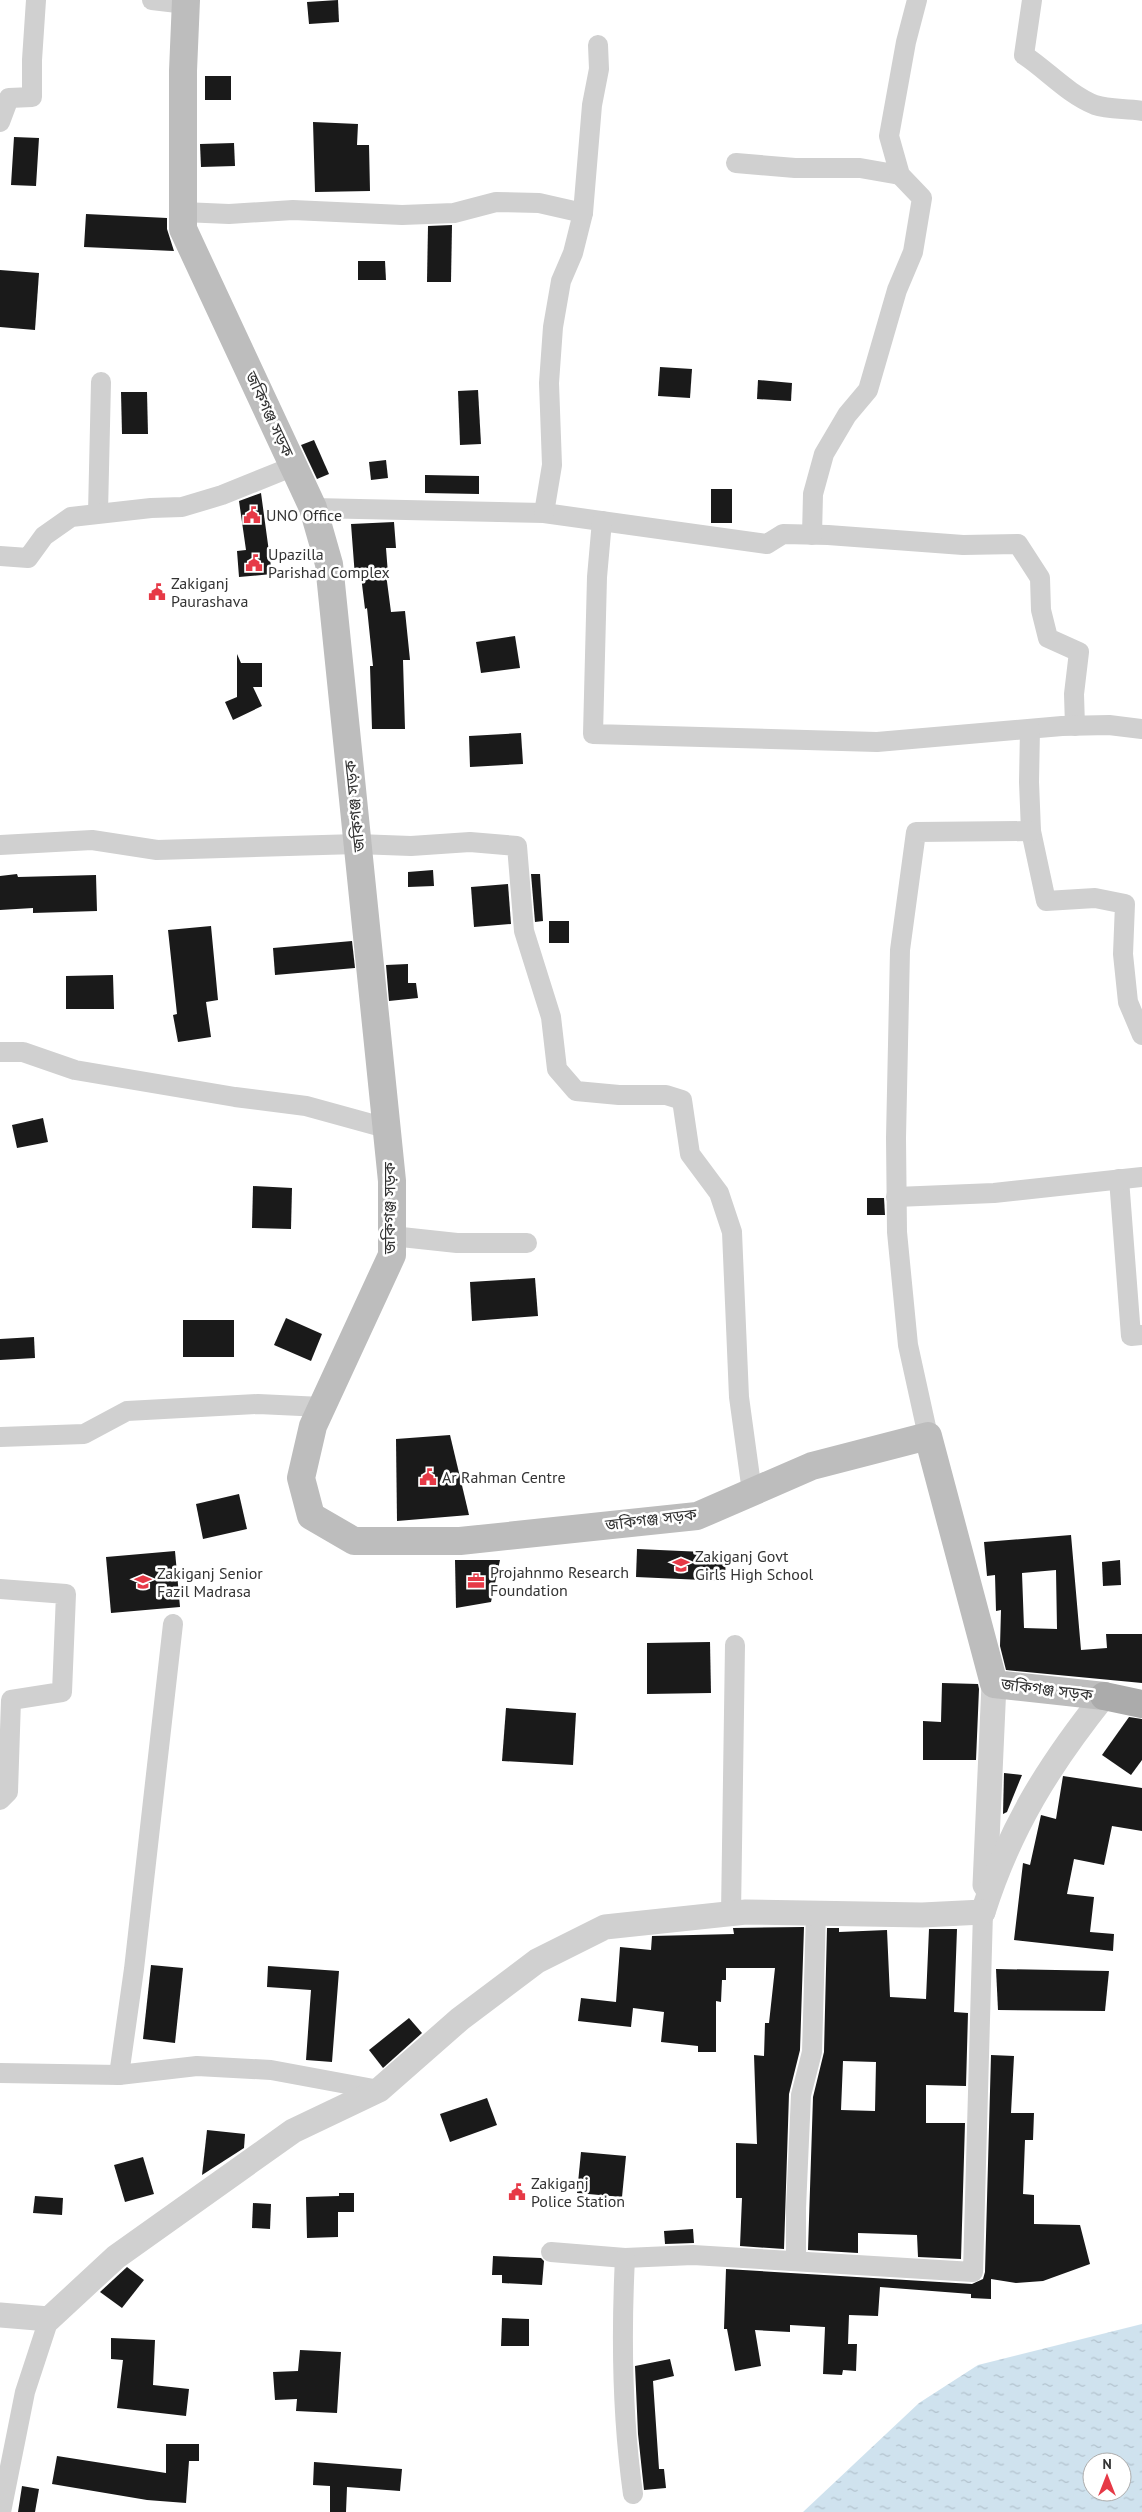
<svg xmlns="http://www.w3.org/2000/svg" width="1142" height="2512" font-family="'PT Sans','Noto Sans Bengali',sans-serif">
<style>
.water{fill:url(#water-ripples);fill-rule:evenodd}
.building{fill:#1a1a1a;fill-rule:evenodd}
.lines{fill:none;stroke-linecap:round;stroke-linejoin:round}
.minor{stroke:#d0d0d0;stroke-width:20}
.tertiary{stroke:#d0d0d0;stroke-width:25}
.secondary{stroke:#bdbdbd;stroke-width:28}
.primary{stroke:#ababab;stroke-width:28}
.labels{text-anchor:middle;stroke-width:5;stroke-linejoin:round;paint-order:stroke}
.street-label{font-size:16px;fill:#333;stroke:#fff}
.poi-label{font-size:16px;fill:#333;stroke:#fff;text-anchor:start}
</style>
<defs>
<pattern id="water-ripples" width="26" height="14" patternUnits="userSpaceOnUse" patternTransform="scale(1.25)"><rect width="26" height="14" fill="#cfe2ee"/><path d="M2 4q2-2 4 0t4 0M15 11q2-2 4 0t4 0" fill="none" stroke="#b2c2cd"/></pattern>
</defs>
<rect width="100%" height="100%" fill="#fff"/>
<!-- water -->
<path class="water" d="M 1142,2324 L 1142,2512 L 803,2512 L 919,2403 L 978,2365 ZM 1092,2462 L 1122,2462 L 1122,2492 L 1092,2492 Z"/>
<!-- building -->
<g class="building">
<path d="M 338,0 L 339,22 L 309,24 L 307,2 Z"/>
<rect x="205" y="76" width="26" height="24"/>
<path d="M 313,122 L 358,124 L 357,145 L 369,145 L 370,191 L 315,192 Z"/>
<path d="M 14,137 L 39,138 L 36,186 L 11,185 Z"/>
<path d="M 234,143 L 235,166 L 201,167 L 200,144 Z"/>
<path d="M 86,214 L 167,218 L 167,229 L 174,251 L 84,247 Z"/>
<path d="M 452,225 L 451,282 L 427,282 L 428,226 Z"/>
<path d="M 358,261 L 385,261 L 386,280 L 358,280 Z"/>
<path d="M 0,270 L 39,273 L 35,330 L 0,327 Z"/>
<path d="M 660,367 L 692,369 L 690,398 L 658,396 Z"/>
<path d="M 758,380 L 792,383 L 791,401 L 757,399 Z"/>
<path d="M 478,390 L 481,444 L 460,445 L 458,391 Z"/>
<path d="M 121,392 L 147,392 L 148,434 L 122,434 Z"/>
<path d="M 314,440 L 329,474 L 317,479 L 301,445 Z"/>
<path d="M 386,460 L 388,478 L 371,480 L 369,462 Z"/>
<path d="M 425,475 L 479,476 L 479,494 L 425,493 Z"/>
<rect x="711" y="489" width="21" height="34"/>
<path d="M 261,493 L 272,574 L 239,577 L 237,551 L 246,550 L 239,501 Z"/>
<path d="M 394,522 L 396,548 L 386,548 L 388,574 L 386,574 L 391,612 L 405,611 L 410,660 L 403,660 L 405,729 L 372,729 L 370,666 L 373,666 L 367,608 L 365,609 L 361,576 L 355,577 L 351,524 Z"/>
<path d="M 515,636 L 520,668 L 481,673 L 476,642 Z"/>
<path d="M 237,654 L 241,663 L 262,663 L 262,687 L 253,687 L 262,706 L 233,720 L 225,702 L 237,697 Z"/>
<path d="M 521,733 L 523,764 L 470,767 L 469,736 Z"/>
<path d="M 433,870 L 434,886 L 408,887 L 408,872 Z"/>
<path d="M 17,874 L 18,877 L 96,875 L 97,911 L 33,913 L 33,908 L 0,910 L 0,876 Z"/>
<path d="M 531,874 L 540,874 L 543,921 L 535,922 Z"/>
<path d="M 508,884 L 511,924 L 474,927 L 471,887 Z"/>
<rect x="549" y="921" width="20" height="22"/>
<path d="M 211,926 L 218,1000 L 206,1002 L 211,1037 L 178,1042 L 173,1015 L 177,1014 L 168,930 Z"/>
<path d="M 352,941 L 355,968 L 275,975 L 273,948 Z"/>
<path d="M 408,964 L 408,983 L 416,983 L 418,998 L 389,1001 L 386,965 Z"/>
<path d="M 113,975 L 114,1009 L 66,1009 L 66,976 Z"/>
<path d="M 43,1118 L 48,1142 L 17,1148 L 12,1125 Z"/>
<path d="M 253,1186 L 292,1188 L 291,1229 L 252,1228 Z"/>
<path d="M 867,1198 L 884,1198 L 885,1215 L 867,1215 Z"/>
<path d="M 535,1278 L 538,1316 L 472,1321 L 470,1282 Z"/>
<path d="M 286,1318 L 322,1334 L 311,1361 L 274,1345 Z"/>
<rect x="183" y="1320" width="51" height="37"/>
<path d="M 34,1337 L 35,1358 L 0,1360 L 0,1339 Z"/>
<path d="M 450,1435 L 469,1515 L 397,1521 L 396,1439 Z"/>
<path d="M 239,1494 L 247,1529 L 203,1539 L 196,1504 Z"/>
<path d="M 1071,1535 L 1081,1650 L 1107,1648 L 1106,1634 L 1142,1634 L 1142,1683 L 1006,1670 L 1000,1646 L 1001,1610 L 996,1611 L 995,1575 L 987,1576 L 984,1542 ZM 1056,1570 L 1057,1629 L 1024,1628 L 1022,1573 Z"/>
<path d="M 637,1549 L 726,1553 L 725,1581 L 636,1577 Z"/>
<path d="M 175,1551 L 180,1607 L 111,1613 L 106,1557 Z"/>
<path d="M 455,1560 L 500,1560 L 491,1602 L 456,1608 Z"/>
<path d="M 1120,1560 L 1121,1585 L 1103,1586 L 1102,1562 Z"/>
<path d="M 710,1642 L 711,1693 L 647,1694 L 647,1643 Z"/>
<path d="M 942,1683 L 978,1684 L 979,1689 L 976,1760 L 923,1760 L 923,1721 L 941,1722 Z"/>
<path d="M 506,1708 L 576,1713 L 573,1765 L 502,1761 Z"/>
<path d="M 1129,1717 L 1142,1719 L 1142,1760 L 1131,1775 L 1102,1755 Z"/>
<path d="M 1004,1773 L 1022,1775 L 1007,1812 L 1003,1814 Z"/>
<path d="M 1063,1776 L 1142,1788 L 1142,1831 L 1112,1826 L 1104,1865 L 1074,1859 L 1067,1894 L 1094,1897 L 1090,1932 L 1114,1934 L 1113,1951 L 1014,1940 L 1023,1863 L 1030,1865 L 1041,1815 L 1056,1819 Z"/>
<path d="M 804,1927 L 800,2050 L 789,2094 L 784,2249 L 740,2246 L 742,2198 L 736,2198 L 736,2143 L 757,2144 L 754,2055 L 764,2056 L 765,2023 L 769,2023 L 775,1968 L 726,1968 L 726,1980 L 722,1980 L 721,2002 L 716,2001 L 716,2052 L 698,2052 L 698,2046 L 661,2042 L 664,2012 L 633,2008 L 631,2027 L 578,2021 L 581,1998 L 616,2002 L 620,1947 L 651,1950 L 652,1936 L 734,1934 L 733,1928 Z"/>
<path d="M 827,1928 L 839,1928 L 839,1932 L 887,1930 L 890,1997 L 926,1999 L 929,1929 L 957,1929 L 954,2012 L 968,2013 L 966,2086 L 926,2085 L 926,2123 L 965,2123 L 961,2259 L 918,2257 L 917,2235 L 858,2233 L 858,2253 L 808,2250 L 813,2097 L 824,2052 ZM 843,2061 L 876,2062 L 875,2111 L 841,2110 Z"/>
<path d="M 151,1965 L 183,1968 L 175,2043 L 143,2039 Z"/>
<path d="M 268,1966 L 339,1971 L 332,2062 L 306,2060 L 311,1990 L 267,1987 Z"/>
<path d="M 996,1969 L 1109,1971 L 1105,2011 L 998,2010 Z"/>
<path d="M 409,2018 L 422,2033 L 383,2068 L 369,2050 Z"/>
<path d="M 991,2055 L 1014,2056 L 1011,2113 L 1034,2113 L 1033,2140 L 1025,2140 L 1023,2194 L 1034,2195 L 1034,2224 L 1080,2225 L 1090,2264 L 1043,2281 L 1016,2283 L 991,2279 L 991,2299 L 971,2298 L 971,2294 L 880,2287 L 878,2316 L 849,2315 L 848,2344 L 857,2344 L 856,2371 L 843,2370 L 842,2375 L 823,2374 L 825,2327 L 790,2325 L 790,2332 L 755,2330 L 761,2366 L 735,2371 L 727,2329 L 724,2329 L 726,2269 L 972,2284 L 983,2279 L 985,2272 Z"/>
<path d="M 487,2098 L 497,2125 L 450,2142 L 440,2114 Z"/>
<path d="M 207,2130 L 245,2134 L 244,2148 L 202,2175 Z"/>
<path d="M 581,2152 L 626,2156 L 622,2197 L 577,2193 Z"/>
<path d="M 143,2157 L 154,2194 L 125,2202 L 114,2165 Z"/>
<path d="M 339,2193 L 354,2193 L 354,2212 L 338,2212 L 338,2237 L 307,2238 L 306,2197 L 339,2196 Z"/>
<path d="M 35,2196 L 63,2198 L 62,2215 L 33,2213 Z"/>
<path d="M 253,2203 L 271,2204 L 270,2229 L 252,2228 Z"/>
<path d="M 693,2229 L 694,2243 L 665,2244 L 664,2231 Z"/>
<path d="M 493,2256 L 541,2258 L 544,2261 L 542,2285 L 502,2283 L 502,2275 L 492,2275 Z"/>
<path d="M 127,2267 L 144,2280 L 122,2308 L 100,2292 Z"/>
<path d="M 502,2318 L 529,2319 L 529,2346 L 501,2346 Z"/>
<path d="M 111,2338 L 155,2340 L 153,2385 L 189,2389 L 186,2416 L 117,2408 L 123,2360 L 111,2359 Z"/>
<path d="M 300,2350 L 341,2352 L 337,2413 L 296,2411 L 297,2399 L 275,2400 L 273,2372 L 298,2371 Z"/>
<path d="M 670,2359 L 674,2376 L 653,2381 L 659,2469 L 664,2469 L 666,2488 L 644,2490 L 638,2434 L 635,2366 Z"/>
<path d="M 166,2444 L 199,2444 L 199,2461 L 189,2461 L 186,2503 L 147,2500 L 52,2484 L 57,2456 L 166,2473 Z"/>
<path d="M 314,2462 L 402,2469 L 400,2491 L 347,2487 L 346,2512 L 330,2512 L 330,2486 L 313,2485 Z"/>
<path d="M 22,2486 L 39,2489 L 35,2512 L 18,2512 Z"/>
</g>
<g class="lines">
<!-- minor -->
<g class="minor">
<path d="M 152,0 L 186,4"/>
<path d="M 1032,0 L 1024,55 C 1048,71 1068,94 1095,105 C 1109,110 1127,108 1142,111"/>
<path d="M 0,122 L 9,98 L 32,97 L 32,60 L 36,0"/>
<path d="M 736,163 L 795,168 L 860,168 L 900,175"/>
<path d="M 183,212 L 229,214 L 293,210 L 402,215 L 454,213 L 496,202 L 539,203 L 583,213"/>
<path d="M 313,508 L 544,513 L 767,544 L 783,534 L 828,535 L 963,545 L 1018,544 L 1040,578 L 1041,610 L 1048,638 L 1079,652 L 1074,694 L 1075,726"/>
<path d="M 98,513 L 101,382"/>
<path d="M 544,513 L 552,465 L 549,383 L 553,327 L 561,281 L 573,253 L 583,213 L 592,105 L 599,69 L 598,45"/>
<path d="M 602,521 L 597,577 L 593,734 L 877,742 L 1062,726 L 1109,725 L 1142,729"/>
<path d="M 812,535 L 813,494 L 824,454 L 847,415 L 868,390 L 897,290 L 913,252 L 922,198 L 900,175 L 889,136 L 906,42 L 917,0"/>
<path d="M 0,556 L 28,558 L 44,536 L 71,517 L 151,508 L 182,507 L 222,495 L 294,466"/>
<path d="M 1030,729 L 1029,782 L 1031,831 L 1046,901 L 1095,898 L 1125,904 L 1123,954 L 1128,1002 L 1142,1035"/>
<path d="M 0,845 L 92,840 L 157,850 L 357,844 L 411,846 L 470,842 L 517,846 L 524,931 L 551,1017 L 557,1069 L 576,1091 L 619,1095 L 666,1095 L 682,1100 L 690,1154 L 719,1193 L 732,1232 L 739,1397 L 752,1492"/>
<path d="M 0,1052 L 23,1052 L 75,1070 L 235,1097 L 306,1106 L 386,1128"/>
<path d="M 1119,1179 L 1131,1336 L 1142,1335"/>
<path d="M 896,1197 L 994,1193 L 1142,1177"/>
<path d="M 392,1236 L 457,1243 L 527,1243"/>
<path d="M 928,1436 L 908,1345 L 897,1232 L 896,1138 L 900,950 L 916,832 L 1031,831"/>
<path d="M 0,1437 L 84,1434 L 127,1411 L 258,1404 L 322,1407"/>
<path d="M 0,1589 L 66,1594 L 62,1692 L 11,1700 L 8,1792 L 0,1800"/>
<path d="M 731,1914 L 735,1645"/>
<path d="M 0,2073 L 119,2075 L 197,2066 L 271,2070 L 379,2090"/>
<path d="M 119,2075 L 134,1969 L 173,1624"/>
<path d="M 551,2252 L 625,2258 L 693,2255 L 973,2272 L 983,1912"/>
<path d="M 625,2258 C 621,2337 622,2416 633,2494"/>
<path d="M 796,2261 L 796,2208 L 801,2095 L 812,2052 L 816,1912"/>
<path d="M 1,2512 L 25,2392 L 49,2319"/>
</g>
<!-- tertiary -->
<g class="tertiary">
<path d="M 985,1885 L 994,1684"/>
<path d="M 983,1912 C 1010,1827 1049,1765 1104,1696"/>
<path d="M 0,2315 L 49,2319 L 116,2257 L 293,2131 L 379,2090 L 460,2019 L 537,1961 L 605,1927 L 746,1912 L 922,1915 L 983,1912"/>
</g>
<!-- secondary -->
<path class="secondary" d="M 186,0 L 183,71 L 183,229 L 313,508 L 329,564 L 392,1181 L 392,1255 L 313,1426 L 301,1478 L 311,1516 L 354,1541 L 460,1541 L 697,1516 L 812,1466 L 928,1436 L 994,1684 L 1104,1696"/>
<!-- primary -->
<path class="primary" d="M 1104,1696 L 1142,1704"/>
</g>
<!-- icons -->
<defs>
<g id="civic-bare" transform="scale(1.35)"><path d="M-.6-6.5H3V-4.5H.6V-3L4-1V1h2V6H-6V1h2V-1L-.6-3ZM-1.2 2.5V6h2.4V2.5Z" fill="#e63946" stroke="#fff" stroke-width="2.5" paint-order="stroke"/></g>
<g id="school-bare" transform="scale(1.35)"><path d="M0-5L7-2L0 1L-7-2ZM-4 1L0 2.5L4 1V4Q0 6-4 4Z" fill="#e63946" stroke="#fff" stroke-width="2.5" paint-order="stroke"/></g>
<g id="office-bare" transform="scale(1.35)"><path d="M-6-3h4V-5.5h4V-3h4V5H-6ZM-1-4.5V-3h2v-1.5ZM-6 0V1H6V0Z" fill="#e63946" stroke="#fff" stroke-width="2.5" paint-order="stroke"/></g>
</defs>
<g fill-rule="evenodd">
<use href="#civic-bare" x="252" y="515"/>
<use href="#civic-bare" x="254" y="563"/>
<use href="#civic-bare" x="157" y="592"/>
<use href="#civic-bare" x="428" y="1477"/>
<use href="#school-bare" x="681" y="1565"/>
<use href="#office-bare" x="476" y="1581"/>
<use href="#school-bare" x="143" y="1582"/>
<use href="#civic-bare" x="517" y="2192"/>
</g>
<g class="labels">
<!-- street labels -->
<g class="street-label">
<text transform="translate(270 414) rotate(65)" y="6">জকিগঞ্জ সড়ক</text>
<text transform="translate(354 806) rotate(-96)" y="6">জকিগঞ্জ সড়ক</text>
<text transform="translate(389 1208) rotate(-90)" y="6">জকিগঞ্জ সড়ক</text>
<text transform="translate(651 1519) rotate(-7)" y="6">জকিগঞ্জ সড়ক</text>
<text transform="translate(1047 1689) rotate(7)" y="6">জকিগঞ্জ সড়ক</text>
</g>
<!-- poi labels -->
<g class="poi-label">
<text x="266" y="521">UNO Office</text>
<text x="268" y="560">Upazilla<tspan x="268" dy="18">Parishad Complex</tspan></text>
<text x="171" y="589">Zakiganj<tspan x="171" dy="18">Paurashava</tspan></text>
<text x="442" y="1483">Ar Rahman Centre</text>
<text x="695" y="1562">Zakiganj Govt<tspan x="695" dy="18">Girls High School</tspan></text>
<text x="490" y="1578">Projahnmo Research<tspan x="490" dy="18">Foundation</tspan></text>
<text x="157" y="1579">Zakiganj Senior<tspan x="157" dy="18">Fazil Madrasa</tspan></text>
<text x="531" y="2189">Zakiganj<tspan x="531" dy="18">Police Station</tspan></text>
</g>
</g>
<!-- north arrow -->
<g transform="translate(1107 2477)"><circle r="24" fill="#ffffff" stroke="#adadad"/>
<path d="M0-4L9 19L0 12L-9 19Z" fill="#e63946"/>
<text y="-8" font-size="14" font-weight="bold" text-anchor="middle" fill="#333333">N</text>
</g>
</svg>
